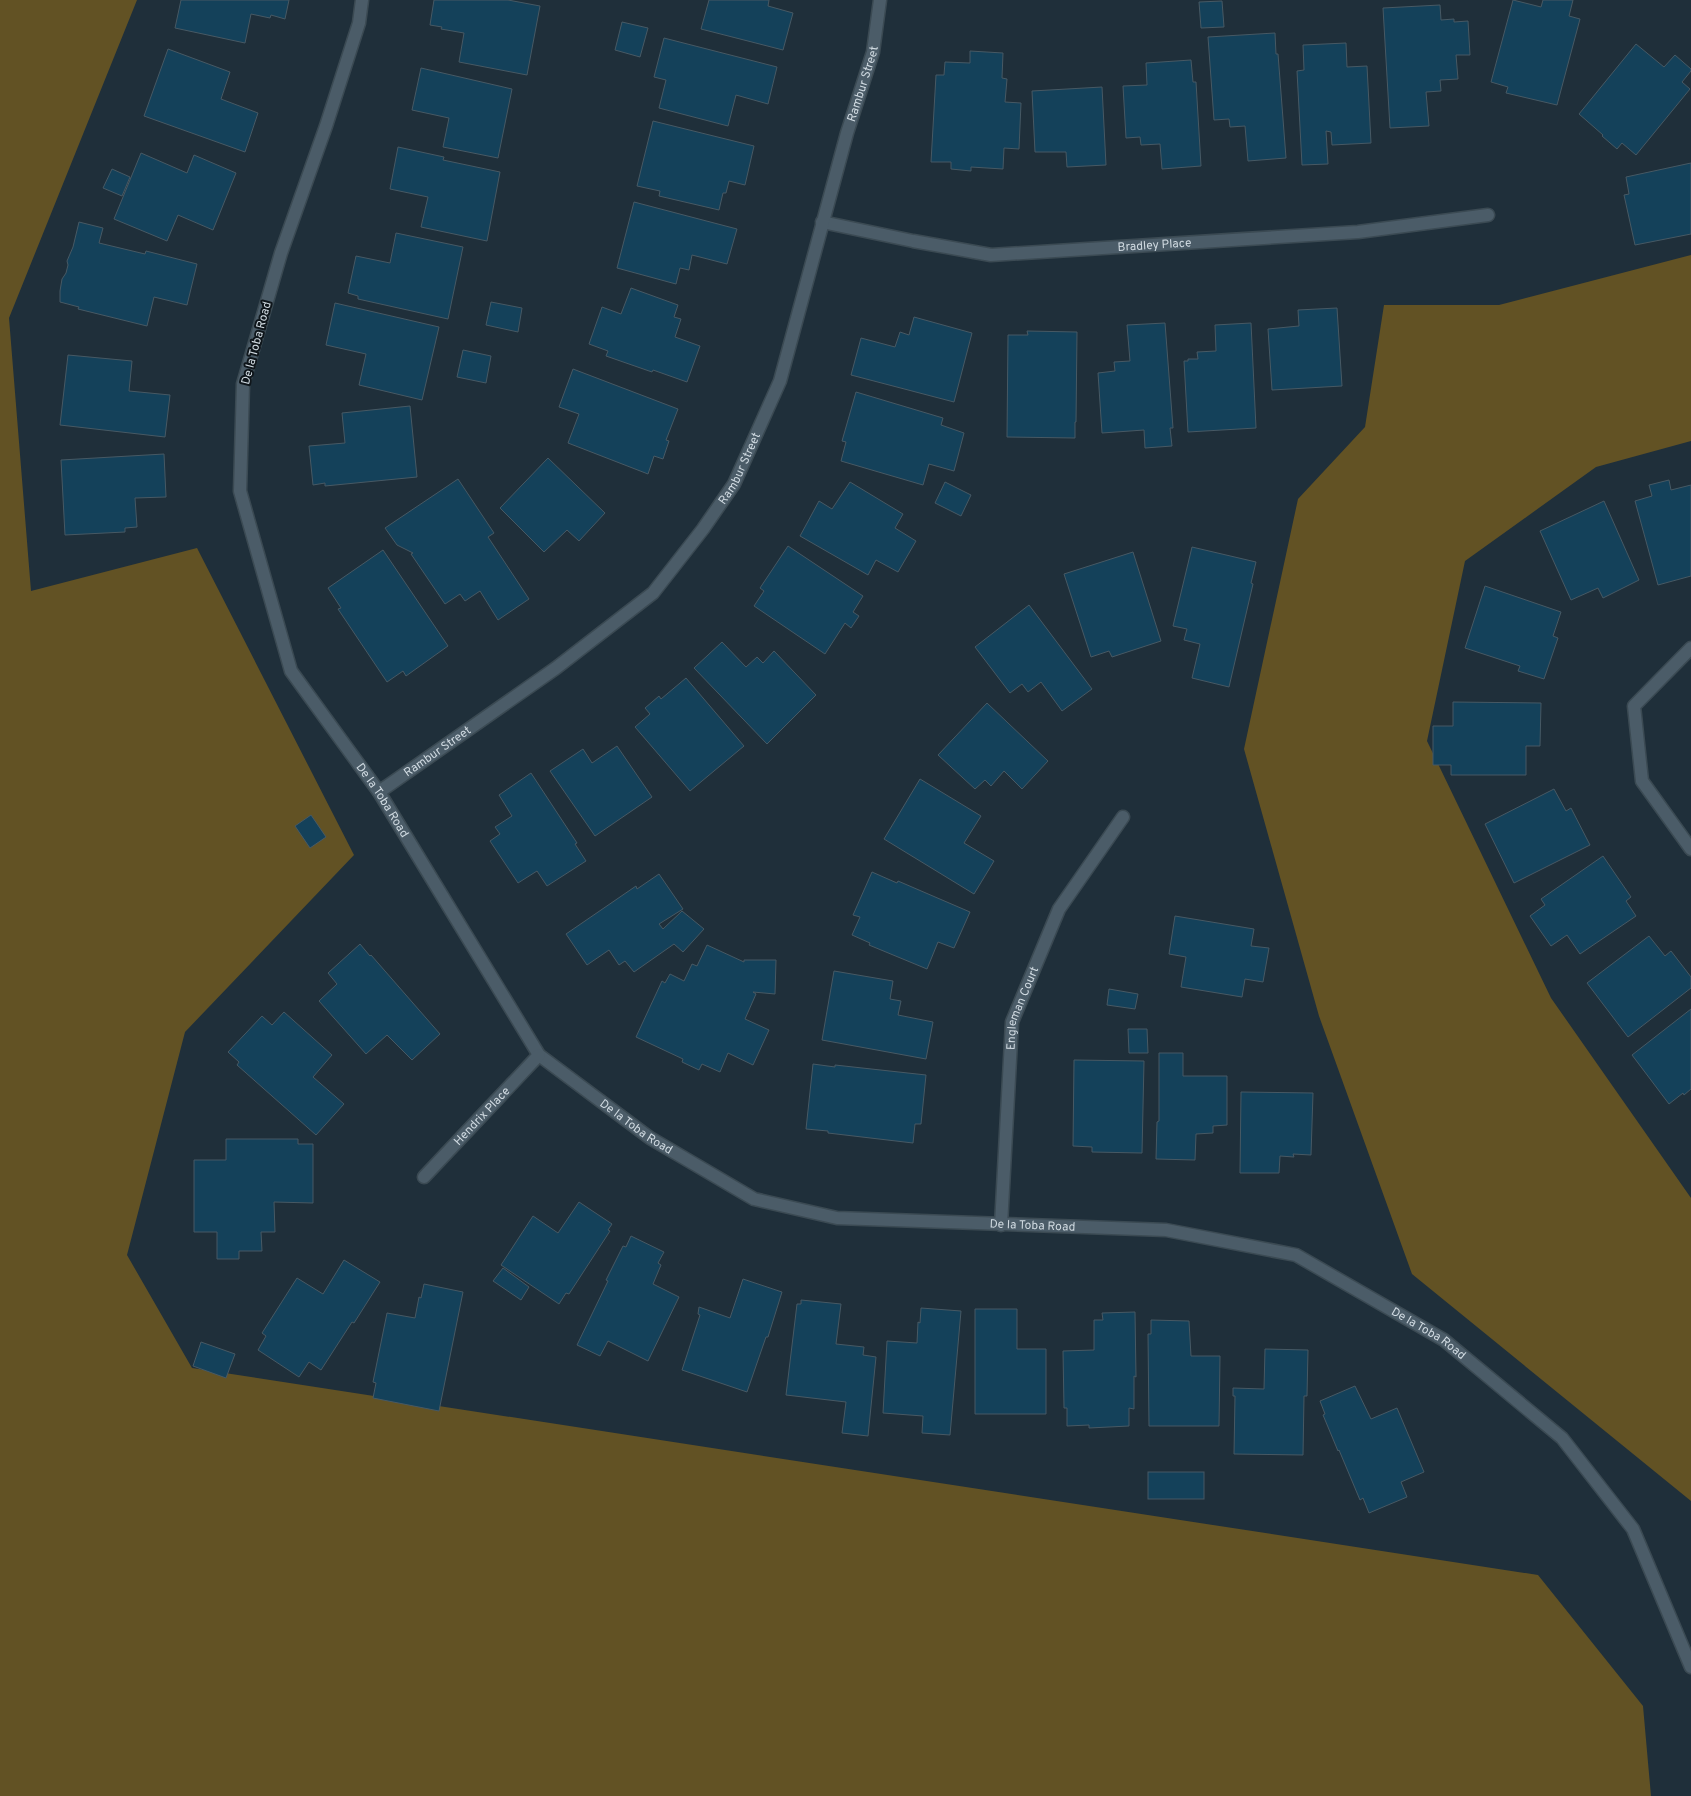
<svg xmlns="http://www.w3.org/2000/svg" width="1691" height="1796" font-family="Overpass,sans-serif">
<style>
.green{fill:#625224}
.building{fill:#14415a;stroke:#475964}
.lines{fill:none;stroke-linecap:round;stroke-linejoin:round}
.minor-casing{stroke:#3b4a53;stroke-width:15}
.minor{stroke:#4b5c68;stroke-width:12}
.labels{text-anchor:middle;stroke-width:4;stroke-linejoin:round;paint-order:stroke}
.street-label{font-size:12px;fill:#d0dae1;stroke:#0f161b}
</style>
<rect width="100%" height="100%" fill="#1f2f3a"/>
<!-- green -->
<g class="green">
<path d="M 0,0 L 137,0 L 9,318 L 31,591 L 197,548 L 354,855 L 185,1032 L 127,1255 L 192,1368 L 1538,1575 L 1643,1706 L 1651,1796 L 0,1796 Z"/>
<path d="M 1691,255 L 1691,441 L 1596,467 L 1465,561 L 1427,741 L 1551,998 L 1691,1198 L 1691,1501 L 1412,1274 L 1319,1016 L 1244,749 L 1298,499 L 1365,427 L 1384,305 L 1499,305 Z"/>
</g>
<!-- building -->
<g class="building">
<path d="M 181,0 L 289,0 L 285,19 L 271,15 L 270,18 L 251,14 L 245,43 L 175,28 Z"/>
<path d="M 434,0 L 508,0 L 540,6 L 527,75 L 459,62 L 464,33 L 441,29 L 442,27 L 430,25 Z"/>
<path d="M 709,0 L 769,0 L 768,6 L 793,13 L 783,50 L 701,29 Z"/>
<path d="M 1513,0 L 1541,7 L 1543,0 L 1573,0 L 1569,16 L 1580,19 L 1557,105 L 1506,93 L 1508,87 L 1491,82 Z"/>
<path d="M 1222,1 L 1224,27 L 1201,28 L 1199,2 Z"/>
<path d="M 1440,5 L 1441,20 L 1454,19 L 1454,22 L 1468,21 L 1470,55 L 1456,55 L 1458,79 L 1440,80 L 1441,91 L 1426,92 L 1429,126 L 1390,128 L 1383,8 Z"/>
<path d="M 622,22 L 648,28 L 640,57 L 615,50 Z"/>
<path d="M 1275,33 L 1276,54 L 1278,54 L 1286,158 L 1248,161 L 1245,126 L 1230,127 L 1229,119 L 1214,120 L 1208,37 Z"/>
<path d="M 664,38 L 777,67 L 768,104 L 736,95 L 728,126 L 659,108 L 666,80 L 654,77 Z"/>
<path d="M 1346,43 L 1347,67 L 1367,66 L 1371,143 L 1332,145 L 1331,132 L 1326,131 L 1328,164 L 1302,165 L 1297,71 L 1304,70 L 1303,45 Z"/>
<path d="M 1636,44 L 1664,67 L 1675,55 L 1691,69 L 1691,71 L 1682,82 L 1690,89 L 1636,155 L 1622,143 L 1617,149 L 1602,136 L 1603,135 L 1579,114 Z"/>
<path d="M 168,49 L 230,72 L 221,99 L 258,113 L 245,152 L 144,116 Z"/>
<path d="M 970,51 L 1003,53 L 1002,78 L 1007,79 L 1005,102 L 1021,103 L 1019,149 L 1004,148 L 1003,169 L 971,167 L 971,171 L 951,169 L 951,162 L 931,162 L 936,75 L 944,75 L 945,62 L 970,63 Z"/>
<path d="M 1191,60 L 1193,82 L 1196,82 L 1201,166 L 1162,169 L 1160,144 L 1141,145 L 1140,137 L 1126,138 L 1123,86 L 1147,85 L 1146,63 Z"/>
<path d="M 421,68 L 512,89 L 498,158 L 443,147 L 449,118 L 412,110 Z"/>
<path d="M 1102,87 L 1106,165 L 1067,167 L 1066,152 L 1035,152 L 1032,91 Z"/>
<path d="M 653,121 L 754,146 L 745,185 L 729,181 L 726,193 L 723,193 L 719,210 L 659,196 L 660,191 L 637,186 Z"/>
<path d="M 398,147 L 444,157 L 443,160 L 500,172 L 487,241 L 421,227 L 428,197 L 390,189 Z"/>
<path d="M 141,153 L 187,173 L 194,155 L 236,173 L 213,230 L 178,215 L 167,241 L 114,219 Z"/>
<path d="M 1691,163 L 1691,234 L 1635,245 L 1624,195 L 1629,194 L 1626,177 Z"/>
<path d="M 112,169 L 130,177 L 122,196 L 103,188 Z"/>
<path d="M 634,202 L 737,229 L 727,264 L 692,255 L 689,270 L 680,268 L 676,284 L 617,268 Z"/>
<path d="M 79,222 L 103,228 L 99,243 L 145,254 L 146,251 L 197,264 L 187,305 L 154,297 L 147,326 L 78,309 L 79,307 L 60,302 L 60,291 L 62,279 L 66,273 L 68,265 L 67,261 L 73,247 Z"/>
<path d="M 396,233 L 463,247 L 448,319 L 358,299 L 358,296 L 348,293 L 356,256 L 390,263 Z"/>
<path d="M 631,288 L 678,305 L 674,317 L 681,319 L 675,337 L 700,346 L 687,382 L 653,370 L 652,372 L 606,356 L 608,351 L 589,344 L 602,307 L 621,314 Z"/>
<path d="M 491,302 L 522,308 L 518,332 L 486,325 Z"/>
<path d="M 335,303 L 439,327 L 422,400 L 359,385 L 366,354 L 326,345 Z"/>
<path d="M 1337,308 L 1342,386 L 1272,390 L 1268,329 L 1299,326 L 1298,310 Z"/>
<path d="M 914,317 L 972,333 L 954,402 L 851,375 L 861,338 L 895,347 L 900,332 L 909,335 Z"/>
<path d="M 1165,323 L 1173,428 L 1170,428 L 1172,446 L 1145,448 L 1144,430 L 1102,433 L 1098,373 L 1115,371 L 1114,362 L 1130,361 L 1127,325 Z"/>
<path d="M 1251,323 L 1256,428 L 1188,432 L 1184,361 L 1188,361 L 1188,359 L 1198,359 L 1197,352 L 1216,351 L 1215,325 Z"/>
<path d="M 1027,331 L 1077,332 L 1076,422 L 1075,422 L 1075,438 L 1007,437 L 1008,335 L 1028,335 Z"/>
<path d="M 463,350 L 491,356 L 486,383 L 457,377 Z"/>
<path d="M 68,355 L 132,361 L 129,391 L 170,395 L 165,437 L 60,425 Z"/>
<path d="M 573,369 L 678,409 L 666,440 L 669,441 L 663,459 L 654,456 L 648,474 L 568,443 L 579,414 L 559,407 Z"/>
<path d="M 856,392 L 943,418 L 941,425 L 964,433 L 954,471 L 929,464 L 923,485 L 841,461 L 846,442 L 842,441 Z"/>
<path d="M 410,406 L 417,477 L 325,486 L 325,483 L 313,485 L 309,446 L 345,443 L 342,413 Z"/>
<path d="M 164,454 L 166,497 L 135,498 L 137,527 L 125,528 L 125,532 L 65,535 L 61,460 Z"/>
<path d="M 548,458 L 605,513 L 579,541 L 567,530 L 544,552 L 500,508 Z"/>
<path d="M 458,479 L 494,533 L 488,537 L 529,599 L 498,620 L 480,591 L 465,601 L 460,594 L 445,604 L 411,554 L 413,553 L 397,545 L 385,528 Z"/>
<path d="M 1669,480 L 1671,490 L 1691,485 L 1691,576 L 1658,585 L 1635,501 L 1652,496 L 1649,485 Z"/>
<path d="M 850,482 L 903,514 L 895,528 L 916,541 L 898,572 L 876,560 L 868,575 L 800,536 L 819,501 L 832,509 Z"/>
<path d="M 945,482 L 971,495 L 961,516 L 935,503 Z"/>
<path d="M 1604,501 L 1639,580 L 1603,598 L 1598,588 L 1571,600 L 1540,531 Z"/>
<path d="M 788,546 L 863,596 L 853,612 L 859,616 L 851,628 L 845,623 L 825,654 L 754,606 L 764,591 L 760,588 Z"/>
<path d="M 1192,547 L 1256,562 L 1251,583 L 1253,584 L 1229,687 L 1192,678 L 1200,644 L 1184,640 L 1187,629 L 1173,626 Z"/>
<path d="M 383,550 L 448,646 L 406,676 L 403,671 L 387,682 L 338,609 L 341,608 L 328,588 Z"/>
<path d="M 1133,552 L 1161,641 L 1112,657 L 1109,651 L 1091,657 L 1064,574 Z"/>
<path d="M 1485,586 L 1561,612 L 1553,636 L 1558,638 L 1544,679 L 1518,671 L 1520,666 L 1465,648 Z"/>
<path d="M 1029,605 L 1092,689 L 1062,711 L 1041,682 L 1028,692 L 1022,684 L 1010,693 L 975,647 Z"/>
<path d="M 722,642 L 746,667 L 757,657 L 763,663 L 774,651 L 816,695 L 767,744 L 694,668 Z"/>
<path d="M 686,678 L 744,746 L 690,791 L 635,727 L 650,714 L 645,708 L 659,696 L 661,699 Z"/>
<path d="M 1453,702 L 1541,703 L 1540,746 L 1526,746 L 1526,775 L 1451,775 L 1451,765 L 1433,765 L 1433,726 L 1453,726 Z"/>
<path d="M 987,703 L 1048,761 L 1022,789 L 1004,771 L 991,786 L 985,780 L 975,789 L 938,755 Z"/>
<path d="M 617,746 L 652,797 L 595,836 L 550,771 L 583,749 L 592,763 Z"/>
<path d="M 531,773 L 577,843 L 575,844 L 586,861 L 547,886 L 537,871 L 518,883 L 490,841 L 500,834 L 495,827 L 512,816 L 499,795 Z"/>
<path d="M 920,779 L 981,816 L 964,843 L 994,861 L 974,894 L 884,839 Z"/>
<path d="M 1554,789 L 1566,811 L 1571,808 L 1590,845 L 1514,883 L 1485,824 Z"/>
<path d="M 311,815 L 326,837 L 310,848 L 295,826 Z"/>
<path d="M 1603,856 L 1631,897 L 1626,901 L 1636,916 L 1580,954 L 1567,935 L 1551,946 L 1530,916 L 1545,905 L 1541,899 Z"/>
<path d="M 872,872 L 897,883 L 898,881 L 970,912 L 954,948 L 938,942 L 927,969 L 869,945 L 870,943 L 852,935 L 860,917 L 853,915 Z"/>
<path d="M 659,874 L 683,909 L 659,924 L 663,929 L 682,911 L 704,929 L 683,952 L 674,944 L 634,972 L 625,961 L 619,965 L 609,950 L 587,965 L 566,934 L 636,886 L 637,889 Z"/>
<path d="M 1175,916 L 1254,929 L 1251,946 L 1269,948 L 1263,982 L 1245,979 L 1242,997 L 1181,987 L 1186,957 L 1169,954 Z"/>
<path d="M 1649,936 L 1665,956 L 1671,951 L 1691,977 L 1691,988 L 1628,1037 L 1587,983 Z"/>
<path d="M 360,944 L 370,956 L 371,955 L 440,1034 L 412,1060 L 387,1035 L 366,1054 L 319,1001 L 337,984 L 328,973 Z"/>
<path d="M 707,945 L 744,962 L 744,960 L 776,960 L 775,994 L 753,992 L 756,994 L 745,1019 L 769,1030 L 753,1065 L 728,1053 L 720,1072 L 702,1064 L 699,1070 L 682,1062 L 683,1059 L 636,1037 L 662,981 L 665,983 L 670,974 L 684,981 L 692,964 L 697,966 Z"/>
<path d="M 834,971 L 893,981 L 890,999 L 901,1001 L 898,1015 L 933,1022 L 926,1059 L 822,1040 Z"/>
<path d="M 1109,989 L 1138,994 L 1135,1009 L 1107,1005 Z"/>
<path d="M 1691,1009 L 1691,1089 L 1684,1095 L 1683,1093 L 1669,1104 L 1632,1055 Z"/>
<path d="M 284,1012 L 332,1055 L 313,1077 L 344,1104 L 316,1135 L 237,1065 L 239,1062 L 228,1052 L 262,1016 L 272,1025 Z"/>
<path d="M 1128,1029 L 1147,1029 L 1148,1053 L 1129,1053 Z"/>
<path d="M 1159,1053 L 1183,1053 L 1183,1076 L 1227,1076 L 1227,1125 L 1213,1126 L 1213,1133 L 1196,1134 L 1195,1160 L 1156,1159 L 1157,1122 L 1159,1121 Z"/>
<path d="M 1074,1060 L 1144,1061 L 1142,1153 L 1092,1152 L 1092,1147 L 1073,1146 Z"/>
<path d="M 813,1064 L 835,1067 L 835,1065 L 926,1075 L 921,1124 L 915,1124 L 913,1143 L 828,1133 L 828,1131 L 806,1129 Z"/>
<path d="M 1241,1092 L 1313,1093 L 1311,1155 L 1293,1154 L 1294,1157 L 1280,1156 L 1279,1173 L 1240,1173 Z"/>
<path d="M 226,1139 L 298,1139 L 298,1144 L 313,1144 L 313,1203 L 274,1202 L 275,1232 L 261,1232 L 262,1251 L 239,1251 L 239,1259 L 217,1259 L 217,1232 L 194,1232 L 194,1160 L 226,1160 Z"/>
<path d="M 579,1202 L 612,1224 L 608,1230 L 610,1231 L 569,1294 L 566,1293 L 559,1304 L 501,1265 L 533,1216 L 558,1233 Z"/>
<path d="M 631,1236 L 664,1252 L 658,1263 L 661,1265 L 653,1284 L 679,1297 L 648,1361 L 608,1341 L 600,1356 L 577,1345 L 608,1281 L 606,1280 L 623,1246 L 626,1247 Z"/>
<path d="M 344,1260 L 380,1282 L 354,1323 L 352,1322 L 321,1370 L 309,1362 L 299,1377 L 258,1350 L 266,1336 L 262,1333 L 297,1278 L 323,1294 Z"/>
<path d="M 503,1268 L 529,1287 L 521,1300 L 493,1281 Z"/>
<path d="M 743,1279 L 782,1292 L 768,1337 L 766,1337 L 747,1392 L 682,1370 L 700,1315 L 698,1314 L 699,1307 L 730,1318 Z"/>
<path d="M 424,1284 L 463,1292 L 439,1411 L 373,1398 L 376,1383 L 373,1382 L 387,1313 L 415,1318 L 419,1297 L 421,1298 Z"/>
<path d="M 801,1300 L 841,1304 L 836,1344 L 864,1347 L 863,1355 L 876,1357 L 868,1436 L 842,1433 L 846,1402 L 786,1395 L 797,1304 L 801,1304 Z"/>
<path d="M 921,1308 L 961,1311 L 950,1435 L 922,1433 L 923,1416 L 883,1413 L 887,1341 L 917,1343 L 918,1322 L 920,1323 Z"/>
<path d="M 975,1309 L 1017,1309 L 1017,1349 L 1046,1349 L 1046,1414 L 975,1414 Z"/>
<path d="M 1135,1312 L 1136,1377 L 1134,1376 L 1134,1409 L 1129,1408 L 1129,1426 L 1089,1428 L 1089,1425 L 1067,1426 L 1067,1408 L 1064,1408 L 1063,1351 L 1094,1350 L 1094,1320 L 1103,1320 L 1102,1313 Z"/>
<path d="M 1151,1320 L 1189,1321 L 1191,1356 L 1220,1356 L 1219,1426 L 1149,1426 L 1148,1334 L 1151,1334 Z"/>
<path d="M 201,1342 L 235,1354 L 226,1378 L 193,1366 Z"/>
<path d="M 1265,1349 L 1308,1350 L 1307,1396 L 1304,1396 L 1303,1455 L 1234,1454 L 1235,1396 L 1233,1396 L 1233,1388 L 1264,1389 Z"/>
<path d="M 1355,1386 L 1371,1419 L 1397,1408 L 1424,1472 L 1401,1482 L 1407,1497 L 1369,1513 L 1363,1498 L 1360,1500 L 1339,1450 L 1338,1451 L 1323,1415 L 1325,1414 L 1320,1401 Z"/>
<rect x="1148" y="1472" width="56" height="27"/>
</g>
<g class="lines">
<!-- minor casing -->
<g class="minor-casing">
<g id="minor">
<path id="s1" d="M 362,0 L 359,23 L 326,126 L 281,253 L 243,384 L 240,491 L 291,671 L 379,792 L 539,1055 L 650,1138 L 754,1199 L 837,1218 L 1166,1230 L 1296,1255 L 1444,1340 L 1562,1438 L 1633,1529 L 1691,1667"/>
<path id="s2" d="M 822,222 L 913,241 L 991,255 L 1358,232 L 1488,215"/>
<path d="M 1691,648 L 1634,706 L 1642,781 L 1691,849"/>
<path id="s3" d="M 379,792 L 556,668 L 653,593 L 703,529 L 734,484 L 780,381 L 847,133 L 873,52 L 880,0"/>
<path id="s4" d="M 424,1177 L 539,1055"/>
<path id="s5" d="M 1001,1225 L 1012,1022 L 1059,909 L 1123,817"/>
</g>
</g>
<!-- minor -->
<use href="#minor" class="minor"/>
</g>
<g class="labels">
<!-- street labels -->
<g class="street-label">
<text dy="4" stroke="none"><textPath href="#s3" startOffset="896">Rambur Street</textPath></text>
<text dy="4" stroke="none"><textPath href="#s2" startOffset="336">Bradley Place</textPath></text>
<text transform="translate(256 343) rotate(-75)" y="4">De la Toba Road</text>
<text dy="4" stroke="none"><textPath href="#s3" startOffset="491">Rambur Street</textPath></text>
<text dy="4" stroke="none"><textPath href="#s3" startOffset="71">Rambur Street</textPath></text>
<text dy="4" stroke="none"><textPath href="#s1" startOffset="855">De la Toba Road</textPath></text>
<text dy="4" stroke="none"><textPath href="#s5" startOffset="219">Engleman Court</textPath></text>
<text dy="4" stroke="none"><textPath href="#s4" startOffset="84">Hendrix Place</textPath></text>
<text dy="4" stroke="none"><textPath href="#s1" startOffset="1275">De la Toba Road</textPath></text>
<text dy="4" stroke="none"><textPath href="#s1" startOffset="1694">De la Toba Road</textPath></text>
<text dy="4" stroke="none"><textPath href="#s1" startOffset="2114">De la Toba Road</textPath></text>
</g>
</g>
</svg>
